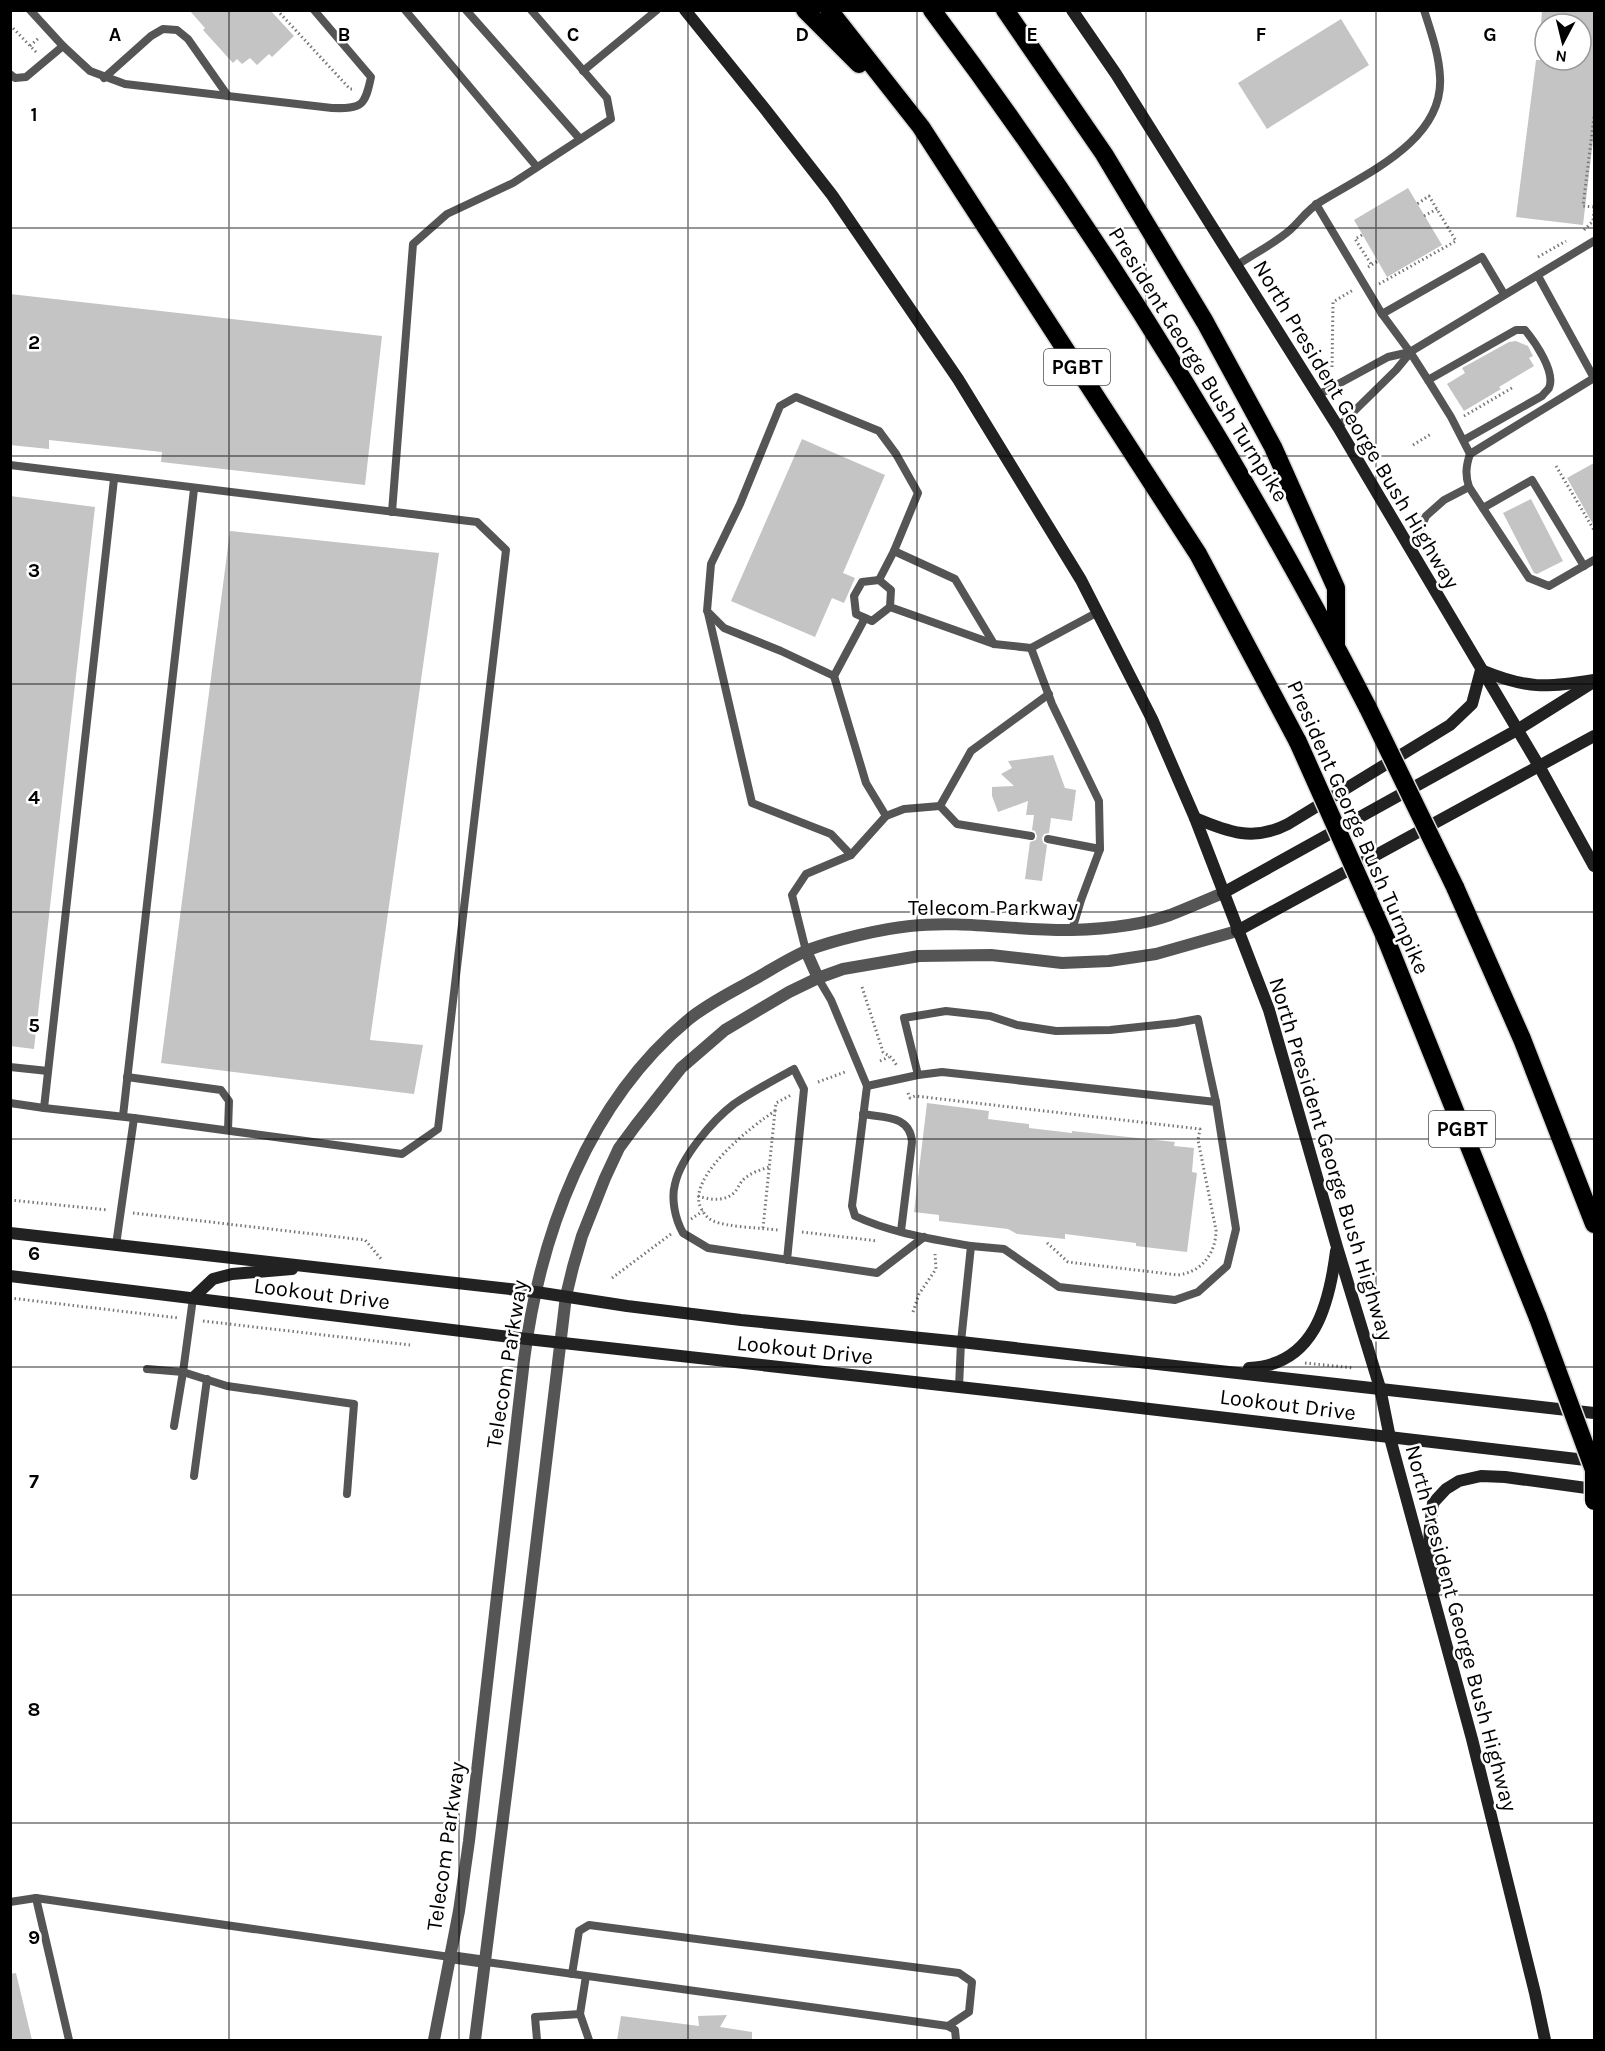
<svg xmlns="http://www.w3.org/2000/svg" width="1605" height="2051" font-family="Karla,sans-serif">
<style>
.building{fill:#c4c4c4}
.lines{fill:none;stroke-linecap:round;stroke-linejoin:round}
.motorway-casing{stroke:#dbdbdb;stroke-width:21}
.path{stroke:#777;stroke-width:3;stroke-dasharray:1.5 3;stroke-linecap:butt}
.service{stroke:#555;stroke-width:8}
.tertiary{stroke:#555;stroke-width:12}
.secondary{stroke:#222;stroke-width:12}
.motorway{stroke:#000;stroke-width:18}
.motorway-bridge-casing{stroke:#dbdbdb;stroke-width:21;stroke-linecap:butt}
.motorway-bridge{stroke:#000;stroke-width:18}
.grid{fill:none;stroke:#000;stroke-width:1.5;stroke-opacity:0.55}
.labels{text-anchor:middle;stroke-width:5;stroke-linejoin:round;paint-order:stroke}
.shield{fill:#fff;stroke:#4c4c4c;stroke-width:1.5}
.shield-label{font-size:21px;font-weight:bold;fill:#000}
.street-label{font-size:22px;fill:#000;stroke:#fff}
.grid-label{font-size:20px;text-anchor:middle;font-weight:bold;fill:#000;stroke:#fff;stroke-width:5;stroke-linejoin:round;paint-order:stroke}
</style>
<rect width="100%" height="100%" fill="#fff"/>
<!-- building -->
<g class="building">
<path d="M 189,10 L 270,10 L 294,36 L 272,57 L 269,54 L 257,65 L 250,58 L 242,64 L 237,59 L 233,63 L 203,30 L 205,28 Z"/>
<path d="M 1542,10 L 1594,10 L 1594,132 L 1583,225 L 1516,217 L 1536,60 L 1581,60 L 1581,24 L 1541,24 Z"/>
<path d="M 1341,19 L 1369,65 L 1267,129 L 1238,83 Z"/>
<path d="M 1408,188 L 1442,245 L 1387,277 L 1354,220 Z"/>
<path d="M 10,294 L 382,336 L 365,485 L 161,462 L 162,452 L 49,440 L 49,449 L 10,445 Z"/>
<path d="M 1516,341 L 1528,346 L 1533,356 L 1529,358 L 1534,366 L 1499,387 L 1501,389 L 1464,411 L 1447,384 L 1465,373 L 1462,368 L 1509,342 Z"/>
<path d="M 802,439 L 885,475 L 843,573 L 855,578 L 844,603 L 832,598 L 815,637 L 731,601 Z"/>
<path d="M 1594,463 L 1594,526 L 1567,478 Z"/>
<path d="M 10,496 L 95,507 L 34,1049 L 10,1046 Z"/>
<path d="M 1531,499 L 1563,561 L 1537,574 L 1534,573 L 1503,513 Z"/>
<path d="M 230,531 L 439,553 L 370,1040 L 423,1045 L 414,1094 L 161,1063 Z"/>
<path d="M 1053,755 L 1065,788 L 1076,790 L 1072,821 L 1051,818 L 1049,833 L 1044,834 L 1042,838 L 1043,843 L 1047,845 L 1042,881 L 1025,879 L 1030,842 L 1036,840 L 1037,836 L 1035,831 L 1032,830 L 1034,815 L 1026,815 L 1028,801 L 998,812 L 992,796 L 992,787 L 1014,786 L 1001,774 L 1012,768 L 1008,761 Z"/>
<path d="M 927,1103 L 989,1111 L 988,1119 L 1029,1124 L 1029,1128 L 1072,1133 L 1072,1131 L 1175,1142 L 1174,1146 L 1194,1148 L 1192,1172 L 1197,1173 L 1187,1252 L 1136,1246 L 1136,1243 L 1065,1234 L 1065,1239 L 1017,1234 L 1008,1229 L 939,1221 L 939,1215 L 914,1212 Z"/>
<path d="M 16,1973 L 32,2040 L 10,2040 L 10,1974 Z"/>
<path d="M 727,2015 L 720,2027 L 752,2032 L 752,2040 L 617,2040 L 621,2016 L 699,2026 L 698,2016 Z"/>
</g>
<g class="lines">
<!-- motorway casing -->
<g class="motorway-casing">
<g id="motorway">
<path d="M 805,10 L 859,64"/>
<path d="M 829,10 L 921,127 L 1198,554 L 1298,742"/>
<path d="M 932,10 C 1097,230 1242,464 1368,708"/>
<path d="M 1005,10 L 1104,154 L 1205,322 L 1273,447 L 1336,588 L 1336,644"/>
<path d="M 1455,887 L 1522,1039 L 1594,1224"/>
<path d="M 1386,939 L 1538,1318"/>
</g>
</g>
<!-- path -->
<g class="path">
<path d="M 277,10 L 350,89 L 355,89"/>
<path d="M 10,25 L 36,52"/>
<path d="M 30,46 L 40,37"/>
<path d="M 1594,117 L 1583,206 L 1594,207"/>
<path d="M 1424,216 L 1437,209"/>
<path d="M 1584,230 L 1593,221 L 1594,211"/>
<path d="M 1362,235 L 1355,239 L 1371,264"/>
<path d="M 1538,257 L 1566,241"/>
<path d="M 1368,267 L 1378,261"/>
<path d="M 1379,284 L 1456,241 L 1429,196 L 1417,204"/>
<path d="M 1332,367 L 1333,302 L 1353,290"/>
<path d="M 1464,416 L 1512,388"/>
<path d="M 1413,445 L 1431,434"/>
<path d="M 1556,466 L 1594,530"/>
<path d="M 862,987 L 883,1052 L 892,1058 L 897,1066"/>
<path d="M 880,1061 L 889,1057"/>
<path d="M 818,1082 L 845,1072"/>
<path d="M 908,1093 L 910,1098 L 915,1096 L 1200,1129 L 1198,1140 L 1216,1230 C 1216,1253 1202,1272 1178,1275 L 1068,1262 L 1045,1241"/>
<path d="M 775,1111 L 776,1103 L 791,1095"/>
<path d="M 698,1196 C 710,1200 725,1202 735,1192 C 738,1188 740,1183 743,1180 C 750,1173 760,1170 769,1167"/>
<path d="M 10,1200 L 108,1210"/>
<path d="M 133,1213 L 365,1240 L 382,1260"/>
<path d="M 691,1219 L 703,1211"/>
<path d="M 763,1228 L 775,1111 C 753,1125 685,1178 701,1208 C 704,1214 707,1218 713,1221 C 727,1227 761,1228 778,1230"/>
<path d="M 802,1232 L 878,1241"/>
<path d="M 612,1278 L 671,1234"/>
<path d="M 10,1298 L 179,1318"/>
<path d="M 913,1312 L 919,1294 L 936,1269 L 935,1254"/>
<path d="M 203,1321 L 410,1345"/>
<path d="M 1305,1363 L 1354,1368"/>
</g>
<!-- service -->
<g class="service">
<path d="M 405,10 L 537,167"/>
<path d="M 466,10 L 580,139"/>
<path d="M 63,46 L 90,71 L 125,84 L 332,108 C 362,109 365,106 371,77 L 314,10"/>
<path d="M 583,71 L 657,10"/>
<path d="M 10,74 L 15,78 L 26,77 L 63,46 L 30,10"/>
<path d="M 104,78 L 151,36 L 163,29 L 177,30 L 188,39 L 228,96"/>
<path d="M 1316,204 L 1382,314 L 1410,352 L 1428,380 L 1451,417 L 1470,454"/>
<path d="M 1236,266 C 1253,254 1274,244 1290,230 C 1300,221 1308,209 1320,202 C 1365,174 1444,141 1440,77 C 1439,54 1431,32 1424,10"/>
<path d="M 1538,276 L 1594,378"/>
<path d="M 1382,314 L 1482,257 L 1504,294"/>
<path d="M 1594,378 L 1470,454 C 1466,466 1465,475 1469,487 L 1529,578 L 1549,586 L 1594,560"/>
<path d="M 1428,380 L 1516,330 L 1525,330 C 1535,342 1556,372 1549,388 C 1547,391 1544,393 1542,396 L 1464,440"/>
<path d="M 1318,395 L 1388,357 L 1410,352 L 1594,241"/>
<path d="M 1338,427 L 1396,370 L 1410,353"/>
<path d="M 10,465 L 477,522 L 506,550 L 438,1129 L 402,1154 L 134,1118 L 116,1245"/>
<path d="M 114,479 L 44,1108 L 134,1118"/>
<path d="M 1483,508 L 1532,480 L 1584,566"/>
<path d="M 392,512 L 413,244 L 447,214 L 513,183 L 611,119 L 607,98 L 531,10"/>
<path d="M 894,551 L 955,579 L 994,644"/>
<path d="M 1410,551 L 1426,516 L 1444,500 L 1469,487"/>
<path d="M 890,607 L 872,621 L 856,614 L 854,596 L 862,582 L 879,580 L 891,590 L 890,607 L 994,644 L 1031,648 L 1052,704 L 1099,801 L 1100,849 L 1081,900 L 1072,930"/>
<path d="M 708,613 L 752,803 L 831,834 L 851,855"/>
<path d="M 865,618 L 834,676 L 781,651 L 724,628 L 707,611 L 711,564 L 740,504 L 780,406 L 796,397 L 879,431 L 896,454 L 918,493 L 894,551 L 879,580"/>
<path d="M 1031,648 L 1098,612"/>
<path d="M 834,676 L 866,783 L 886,816"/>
<path d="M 940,806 L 957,824 L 1031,836"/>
<path d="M 1048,839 L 1100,849"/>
<path d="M 806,951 L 792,895 L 806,874 L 851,855 L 886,816 L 904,809 L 940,806 L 971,751 L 1049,694"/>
<path d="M 818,978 L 831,1000 L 867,1086 L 852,1206 L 855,1216 C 891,1233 932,1239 971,1246 L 961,1342 L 959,1387"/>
<path d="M 10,1067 L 48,1071"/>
<path d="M 918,1075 L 904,1018 L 946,1011 L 990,1016 L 1017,1025 L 1056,1031 L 1110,1030 L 1176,1023 L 1198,1019 L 1216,1102"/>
<path d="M 127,1077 L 221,1090 L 229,1101 L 228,1130"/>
<path d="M 867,1086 L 918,1075 L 942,1072 L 1216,1102 L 1236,1229 L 1227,1266 L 1198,1292 L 1175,1300 L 1059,1287 L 1004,1249 L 971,1246"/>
<path d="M 10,1103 L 44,1108"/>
<path d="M 863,1114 C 885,1118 910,1115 912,1142 L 901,1231"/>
<path d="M 123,1116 L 194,489"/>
<path d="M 787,1260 L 804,1089 L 794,1069 C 774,1080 753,1091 734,1104 C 713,1120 681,1157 675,1184 C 671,1199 675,1219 683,1233 L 708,1248 L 877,1273 L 924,1237"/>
<path d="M 147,1369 L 183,1372 L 193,1298"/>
<path d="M 174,1426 L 183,1372 L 227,1386 L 354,1404 L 347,1494"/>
<path d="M 194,1476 L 207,1379"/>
<path d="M 36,1898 L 69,2040"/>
<path d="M 10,1902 L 36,1898 L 450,1957"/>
<path d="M 486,1962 L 948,2026 L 955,2030 L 956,2040"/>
<path d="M 572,1974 L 579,1931 L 589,1925 L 959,1973 L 972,1982 L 969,2012 L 948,2026"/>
<path d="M 580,2014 L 589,2040"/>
<path d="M 537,2040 L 535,2017 L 580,2014 L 586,1976"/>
</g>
<!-- tertiary -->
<g class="tertiary">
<path d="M 806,951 L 818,978"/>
<path d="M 450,1957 L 486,1962"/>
<path d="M 434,2040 L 459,1911 L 469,1841 L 524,1360 C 540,1234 588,1103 688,1020 C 707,1004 732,992 753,980 C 771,970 789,958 808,950 C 835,940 880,929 910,926 C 963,920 1018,931 1072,930 C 1104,929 1139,926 1170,915 C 1188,908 1206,900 1223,893"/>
<path d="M 475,2040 L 509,1771 L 566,1296 L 573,1267 L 582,1236 L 605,1178 L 619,1148 L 636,1125 L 681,1068 L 725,1030 L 789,992 L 818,978 L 843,969 L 919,956 L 991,955 L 1062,963 L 1109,961 L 1156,954 L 1237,931"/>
</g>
<!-- secondary -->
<g class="secondary">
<path d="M 685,10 L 765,109 L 832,195 L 958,379 L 1081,580 L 1152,719 L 1195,818 L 1269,1010 L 1337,1247 L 1380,1388 L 1390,1438 L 1472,1739 L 1535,1993 L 1545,2040"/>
<path d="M 1072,10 L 1116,74 L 1338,427 L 1539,766 L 1594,866"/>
<path d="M 1195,818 C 1228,832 1254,842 1288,824 L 1450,725 L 1472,704 L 1481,670 C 1527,689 1546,688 1594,680"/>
<path d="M 1223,893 L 1517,730 L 1592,683"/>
<path d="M 1237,931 L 1594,736"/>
<path d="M 10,1233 L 536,1292 L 627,1306 L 741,1320 L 961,1342 L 1594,1413"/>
<path d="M 10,1276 L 527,1339 L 1004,1392 L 1594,1461"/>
<path d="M 193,1298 L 213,1279 L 232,1274 L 292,1269"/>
<path d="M 1249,1368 C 1314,1365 1329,1306 1336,1251"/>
<path d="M 1435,1588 L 1436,1573 L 1429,1547 L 1430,1526 L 1433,1503 L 1446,1489 L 1459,1481 L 1481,1476 L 1505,1477 L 1594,1489"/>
</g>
<!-- motorway -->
<use href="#motorway" class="motorway"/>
<!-- motorway-bridge casing -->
<g class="motorway-bridge-casing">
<g id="motorway-bridge">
<path d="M 1368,708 L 1455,887"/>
<path d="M 1298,742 L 1386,939"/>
<path d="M 1538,1318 L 1594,1470 L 1594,1501"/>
</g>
</g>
<!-- motorway-bridge -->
<use href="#motorway-bridge" class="motorway-bridge"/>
</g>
<!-- grid -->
<path class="grid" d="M 229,10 L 229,2040M 459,10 L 459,2040M 688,10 L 688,2040M 917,10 L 917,2040M 1146,10 L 1146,2040M 1376,10 L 1376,2040M 10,228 L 1594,228M 10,456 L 1594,456M 10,684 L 1594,684M 10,912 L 1594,912M 10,1139 L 1594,1139M 10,1367 L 1594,1367M 10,1595 L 1594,1595M 10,1823 L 1594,1823"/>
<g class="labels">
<!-- shield labels -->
<g class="shield">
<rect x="1044" y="349" width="66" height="36" rx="4.5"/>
<rect x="1429" y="1111" width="66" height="36" rx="4.5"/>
</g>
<g class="shield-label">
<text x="1077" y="374">PGBT</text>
<text x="1462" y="1136">PGBT</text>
</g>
<!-- street labels -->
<g class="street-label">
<text transform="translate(1199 364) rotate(58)" y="8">President George Bush Turnpike</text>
<text transform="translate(1357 424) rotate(59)" y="8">North President George Bush Highway</text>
<text transform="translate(1359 827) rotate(66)" y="8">President George Bush Turnpike</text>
<text x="993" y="915">Telecom Parkway</text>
<text transform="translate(1332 1159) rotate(73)" y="8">North President George Bush Highway</text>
<text transform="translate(322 1293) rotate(7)" y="8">Lookout Drive</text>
<text transform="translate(805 1349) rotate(6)" y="8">Lookout Drive</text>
<text transform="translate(506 1364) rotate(-81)" y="8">Telecom Parkway</text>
<text transform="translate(1288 1404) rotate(7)" y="8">Lookout Drive</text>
<text transform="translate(1462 1628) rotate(75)" y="8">North President George Bush Highway</text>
<text transform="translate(445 1846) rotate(-82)" y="8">Telecom Parkway</text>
</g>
</g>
<g class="grid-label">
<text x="115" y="41">A</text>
<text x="344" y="41">B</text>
<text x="573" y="41">C</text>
<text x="802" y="41">D</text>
<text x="1032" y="41">E</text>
<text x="1261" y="41">F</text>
<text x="1490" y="41">G</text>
<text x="34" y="121">1</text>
<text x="34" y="349">2</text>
<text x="34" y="577">3</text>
<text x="34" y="804">4</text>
<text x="34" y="1032">5</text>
<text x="34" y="1260">6</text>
<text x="34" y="1488">7</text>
<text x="34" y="1716">8</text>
<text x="34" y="1944">9</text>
</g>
<!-- border -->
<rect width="1605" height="2051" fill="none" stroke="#000000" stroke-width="24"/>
<!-- north arrow -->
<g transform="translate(1563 42) rotate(187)"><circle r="28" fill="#ffffff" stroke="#999999" stroke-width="1.5"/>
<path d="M0-4.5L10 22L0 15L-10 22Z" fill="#000000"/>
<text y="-9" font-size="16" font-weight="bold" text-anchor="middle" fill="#000000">N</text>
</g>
</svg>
